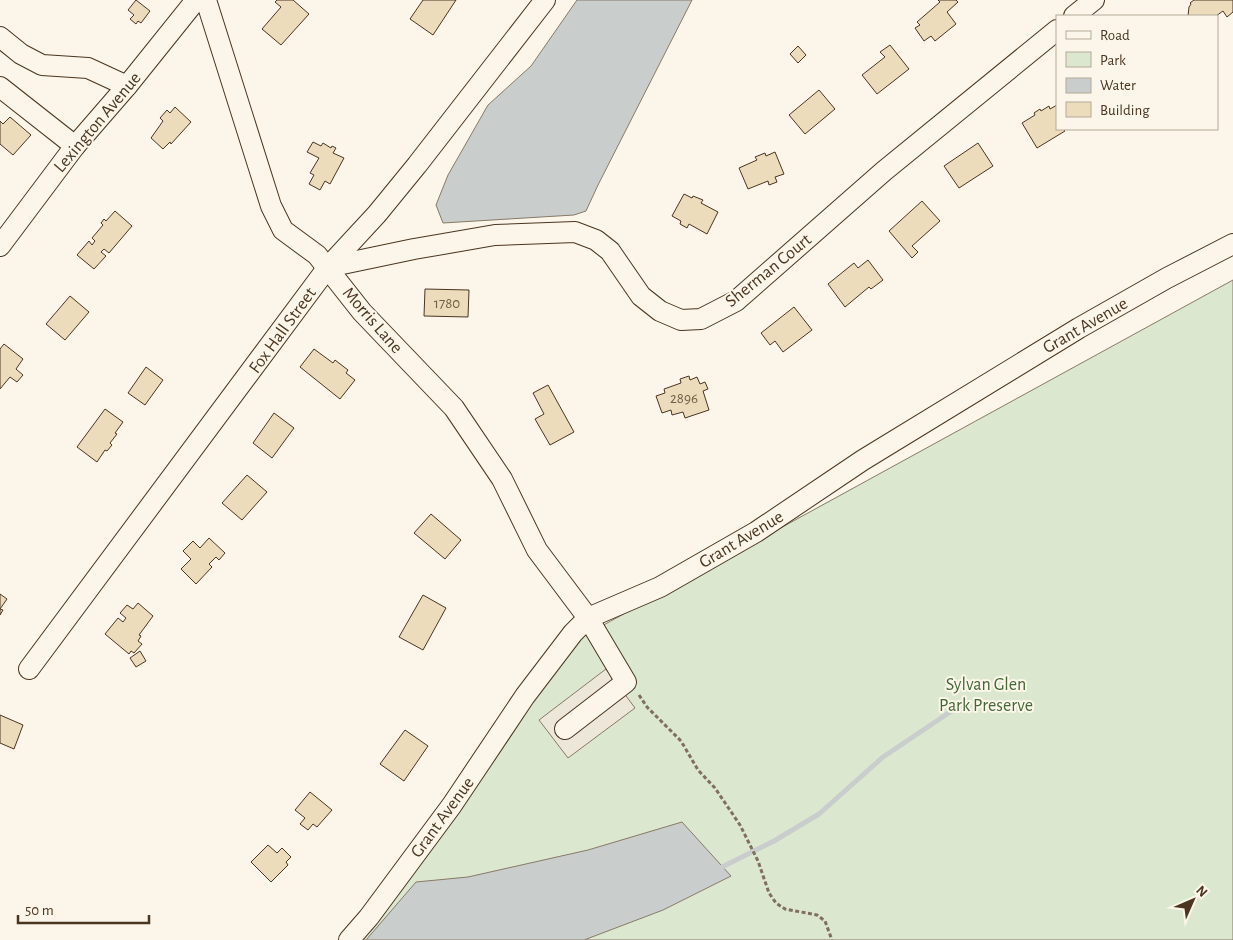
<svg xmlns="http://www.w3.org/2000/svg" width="1233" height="940" font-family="'Alegreya Sans',sans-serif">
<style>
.green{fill:#dce7d0;stroke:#887966}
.parking{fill:#ede7d9;stroke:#887966}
.water{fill:#c9cecd;stroke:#887966}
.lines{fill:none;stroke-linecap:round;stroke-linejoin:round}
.stream{stroke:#c9cecd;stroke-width:5}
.building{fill:#ecdcbc;stroke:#4a3520}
.minor-casing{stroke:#4a3520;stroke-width:22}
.path{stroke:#7f6f5c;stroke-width:3;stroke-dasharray:4 2.5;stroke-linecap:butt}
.minor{stroke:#fbf6e9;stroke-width:20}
.labels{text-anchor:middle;stroke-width:4;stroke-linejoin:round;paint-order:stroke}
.number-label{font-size:15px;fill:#725f47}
.street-label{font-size:18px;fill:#4a3520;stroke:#fbf6e9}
.park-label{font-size:18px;fill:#436837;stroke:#fbf6e9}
</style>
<rect width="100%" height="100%" fill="#fbf6e9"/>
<!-- green -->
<path class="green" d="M 1233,280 L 1233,940 L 359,940 L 578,639 Z"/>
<!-- parking -->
<path class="parking" d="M 606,669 L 635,708 L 568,758 L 539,720 Z"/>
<!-- water -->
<g class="water">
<path d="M 577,0 L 692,0 L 598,185 L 586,211 L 574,215 L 443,223 L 436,205 L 448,175 L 488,105 L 531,66 Z"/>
<path d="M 682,822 L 731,876 L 663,910 L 584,940 L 366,940 L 416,882 L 468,877 L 588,850 Z"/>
</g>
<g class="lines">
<!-- stream -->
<path class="stream" d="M 722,867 L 774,841 L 819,814 L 883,757 L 959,706"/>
</g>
<!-- building -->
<g class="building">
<path d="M 136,0 L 150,11 L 141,23 L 138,21 L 136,24 L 130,19 L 134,15 L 128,10 Z"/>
<path d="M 277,0 L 293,0 L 309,14 L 281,45 L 262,29 L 281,7 L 275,2 Z"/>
<path d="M 423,0 L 456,0 L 433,35 L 410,19 Z"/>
<path d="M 938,0 L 956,0 L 958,2 L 947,12 L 956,24 L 935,41 L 931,36 L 924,41 L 915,28 L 920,25 L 917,22 L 940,2 Z"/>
<path d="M 1194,0 L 1233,0 L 1233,12 L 1227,17 L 1223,11 L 1216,16 L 1188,16 L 1189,7 L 1191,4 L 1190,3 Z"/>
<path d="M 890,45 L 909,69 L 877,94 L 862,75 L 885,57 L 880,52 Z"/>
<path d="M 798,46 L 806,55 L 798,63 L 790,54 Z"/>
<path d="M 819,90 L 835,109 L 805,134 L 789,115 Z"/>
<path d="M 1057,105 L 1057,129 L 1063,129 L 1065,131 L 1037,148 L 1022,123 L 1035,115 L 1034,113 L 1040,109 L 1041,111 L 1049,106 L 1050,109 Z"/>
<path d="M 175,107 L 191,122 L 171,144 L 170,142 L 163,149 L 151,138 L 163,121 L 160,118 L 167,110 L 170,113 Z"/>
<path d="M 10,117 L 31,135 L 13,155 L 0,144 L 0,121 L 3,124 Z"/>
<path d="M 313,142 L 321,146 L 323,143 L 331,148 L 332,146 L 336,148 L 333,153 L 344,158 L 330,184 L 325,181 L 320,190 L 309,184 L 314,175 L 310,173 L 319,158 L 307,152 Z"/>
<path d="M 978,143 L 993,166 L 959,188 L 944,166 Z"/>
<path d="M 775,152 L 784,174 L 775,177 L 777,182 L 769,185 L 768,181 L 748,189 L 739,168 L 757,160 L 755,157 L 765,153 L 766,156 Z"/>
<path d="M 684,194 L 692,198 L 693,196 L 703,200 L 701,203 L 718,212 L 707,234 L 689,224 L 687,228 L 680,224 L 681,221 L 672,216 Z"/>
<path d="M 922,201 L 940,221 L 912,246 L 918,252 L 912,258 L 889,231 Z"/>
<path d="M 115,211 L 132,226 L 109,253 L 104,249 L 101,252 L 106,256 L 94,269 L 77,255 L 89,241 L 92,245 L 95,241 L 92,238 L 103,225 L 101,223 L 104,219 L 106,221 Z"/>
<path d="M 868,260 L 883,280 L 871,289 L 869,287 L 845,307 L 828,284 L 854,263 L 858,268 Z"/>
<path d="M 425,289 L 469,290 L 468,317 L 424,316 Z"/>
<path d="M 70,296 L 89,312 L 65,340 L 46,324 Z"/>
<path d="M 794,307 L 812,330 L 783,352 L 775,341 L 770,345 L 761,333 Z"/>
<path d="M 4,344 L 23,359 L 16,369 L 23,375 L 17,382 L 10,377 L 0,389 L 0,349 Z"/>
<path d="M 314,349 L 333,363 L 335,360 L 348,370 L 346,373 L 355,380 L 340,399 L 300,367 Z"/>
<path d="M 146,367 L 163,380 L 145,405 L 128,393 Z"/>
<path d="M 689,376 L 690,380 L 697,377 L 700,384 L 705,382 L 708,389 L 703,391 L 709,410 L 685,418 L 683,412 L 672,415 L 671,410 L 662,413 L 656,396 L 665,393 L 664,389 L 681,383 L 680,379 Z"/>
<path d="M 548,385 L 574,432 L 550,445 L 535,419 L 544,414 L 533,393 Z"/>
<path d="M 105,409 L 123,422 L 115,433 L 117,434 L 110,443 L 112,445 L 107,451 L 105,450 L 97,462 L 77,447 Z"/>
<path d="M 274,413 L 294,428 L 272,458 L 253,443 Z"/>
<path d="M 247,475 L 267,492 L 242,520 L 222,503 Z"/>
<path d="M 431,514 L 461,540 L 445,559 L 414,533 Z"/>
<path d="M 209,538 L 225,553 L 219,560 L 216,557 L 209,564 L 212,567 L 196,584 L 181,569 L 191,559 L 183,551 L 193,541 L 200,548 Z"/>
<path d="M 0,594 L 7,599 L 0,609 L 3,610 L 0,615 Z"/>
<path d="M 423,595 L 446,608 L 423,650 L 399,637 Z"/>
<path d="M 138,603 L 153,616 L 139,635 L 141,636 L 138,641 L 142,644 L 134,653 L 131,651 L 129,654 L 105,634 L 118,618 L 123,622 L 126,618 L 120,613 L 127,605 L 133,609 Z"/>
<path d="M 140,651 L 146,661 L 136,667 L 130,658 Z"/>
<path d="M 0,715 L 23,725 L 14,749 L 0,743 Z"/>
<path d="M 405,730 L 428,746 L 404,781 L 380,764 Z"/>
<path d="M 310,792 L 332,810 L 317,827 L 313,824 L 308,830 L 300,824 L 305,818 L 295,810 Z"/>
<path d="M 268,845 L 277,853 L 282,848 L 291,857 L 286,862 L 288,865 L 271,882 L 251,862 Z"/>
</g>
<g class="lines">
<!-- minor casing -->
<g class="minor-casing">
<g id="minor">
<path d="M 206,0 L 271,206 L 283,230 L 317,255 L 362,312 L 454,408 L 502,479 L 537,550 L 588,618 L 626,682 L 565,729"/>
<path d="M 1074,16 L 1094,0"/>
<path d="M 0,37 L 21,54 L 42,65 L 88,68 L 127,86"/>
<path d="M 0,87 L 75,146"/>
<path d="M 0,246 L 75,146 L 127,86 L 196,0"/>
<path d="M 328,267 L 414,249 L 495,235 L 575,232 L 596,240 L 610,251 L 641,296 L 660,311 L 681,320 L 701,319 L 736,301 L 884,171 L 1057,30"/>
<path d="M 29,669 L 328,267 L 377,214 L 417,165 L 545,0"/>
<path d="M 349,940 L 369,917 L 452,805 L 525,696 L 573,633 L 588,618 L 660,587 L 756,532 L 863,460 L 1079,328 L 1167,278 L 1233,244"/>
</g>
</g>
<!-- path -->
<path class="path" d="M 639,695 L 647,707 L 681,741 L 698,770 L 715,788 L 740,825 L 758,861 L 769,893 L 776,903 L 785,909 L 817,915 L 825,921 L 832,940"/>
<!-- minor -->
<use href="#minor" class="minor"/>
</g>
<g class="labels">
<!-- number labels -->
<g class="number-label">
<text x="447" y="308">1780</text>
<text x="684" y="403">2896</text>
</g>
<!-- street labels -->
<g class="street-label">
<text transform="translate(97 122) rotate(-50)" y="6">Lexington Avenue</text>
<text transform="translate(768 270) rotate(-39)" y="6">Sherman Court</text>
<text transform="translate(373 320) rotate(49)" y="6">Morris Lane</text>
<text transform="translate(1085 325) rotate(-30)" y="6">Grant Avenue</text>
<text transform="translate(282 330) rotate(-54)" y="6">Fox Hall Street</text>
<text transform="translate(741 539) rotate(-31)" y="6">Grant Avenue</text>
<text transform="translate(442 817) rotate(-54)" y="6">Grant Avenue</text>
</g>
<!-- park labels -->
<g class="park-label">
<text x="986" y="690">Sylvan Glen<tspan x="986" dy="21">Park Preserve</tspan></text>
</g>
</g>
<!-- legend -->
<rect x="1056" y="15" width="162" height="115" fill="#fbf6e9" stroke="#b4a999"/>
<rect x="1066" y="31" width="25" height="8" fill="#fbf6e9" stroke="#b4a999"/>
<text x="1100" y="40" font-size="15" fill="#4a3520">Road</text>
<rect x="1066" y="52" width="25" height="15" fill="#dce7d0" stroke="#b4a999"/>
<text x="1100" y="65" font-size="15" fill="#4a3520">Park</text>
<rect x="1066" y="78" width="25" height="15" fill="#c9cecd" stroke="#b4a999"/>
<text x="1100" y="90" font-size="15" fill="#4a3520">Water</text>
<rect x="1066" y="102" width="25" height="15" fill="#ecdcbc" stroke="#b4a999"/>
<text x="1100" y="115" font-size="15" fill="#4a3520">Building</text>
<!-- north arrow -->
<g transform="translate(1193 900) rotate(45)" stroke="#fbf6e9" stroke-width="4" paint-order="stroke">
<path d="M0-4L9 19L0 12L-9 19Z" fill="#4a3520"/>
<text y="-8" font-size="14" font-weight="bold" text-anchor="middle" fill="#4a3520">N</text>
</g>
<!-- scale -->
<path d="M18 915v8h131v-8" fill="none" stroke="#4a3520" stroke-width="2.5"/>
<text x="25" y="915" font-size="15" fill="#4a3520" stroke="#fbf6e9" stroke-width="4" paint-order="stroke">50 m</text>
</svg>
